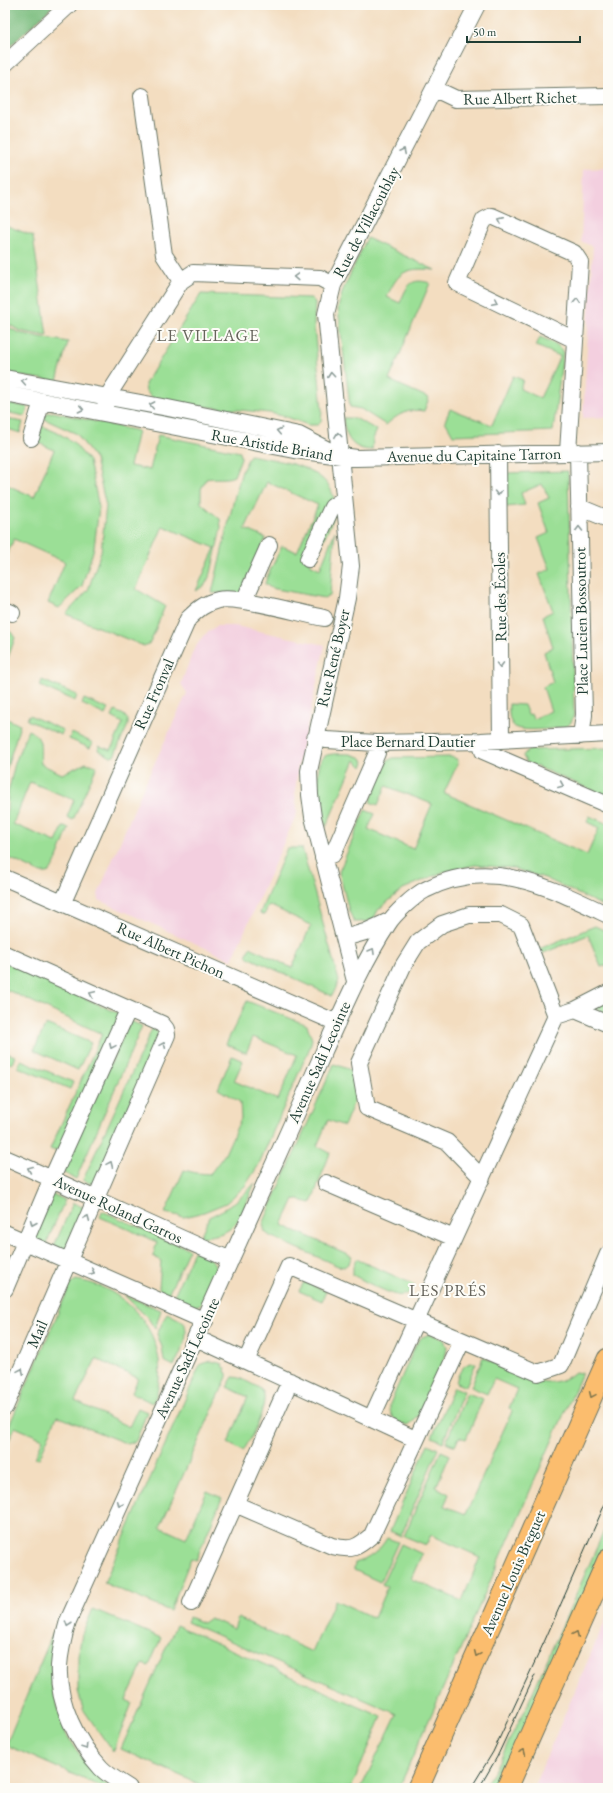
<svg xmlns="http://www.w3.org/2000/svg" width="613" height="1793" font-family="'EB Garamond',serif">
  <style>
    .built { fill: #f3cfdf }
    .green { fill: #9bdf96; stroke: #5d8e65 }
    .forest { fill: #7cbe7f; stroke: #4e7e5a }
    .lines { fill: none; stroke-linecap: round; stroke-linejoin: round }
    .minor-casing { stroke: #697565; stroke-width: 18 }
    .major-casing { stroke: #697565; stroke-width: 23 }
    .minor { stroke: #fff; stroke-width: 16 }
    .major { stroke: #fbbd6e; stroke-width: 21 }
    .tram { stroke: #1f3d34; stroke-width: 1 }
    .oneway { stroke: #8f9e9a }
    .oneway2 { stroke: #82774e }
    .labels { text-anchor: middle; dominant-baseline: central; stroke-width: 4; stroke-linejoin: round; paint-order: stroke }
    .street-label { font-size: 16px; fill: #1f3d34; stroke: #fdfcf7 }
    .neighbourhood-label { font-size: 17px; letter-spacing: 1px; fill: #67655d; stroke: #fdfcf7 }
  </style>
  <rect width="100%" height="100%" fill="#fdfcf7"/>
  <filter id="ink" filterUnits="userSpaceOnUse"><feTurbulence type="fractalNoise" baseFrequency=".025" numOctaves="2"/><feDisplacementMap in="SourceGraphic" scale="8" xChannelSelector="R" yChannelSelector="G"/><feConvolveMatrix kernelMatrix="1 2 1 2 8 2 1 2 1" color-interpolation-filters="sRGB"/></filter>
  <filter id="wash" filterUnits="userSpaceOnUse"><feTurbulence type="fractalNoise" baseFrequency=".012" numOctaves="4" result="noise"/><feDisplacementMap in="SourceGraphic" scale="16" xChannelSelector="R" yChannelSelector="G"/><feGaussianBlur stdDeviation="0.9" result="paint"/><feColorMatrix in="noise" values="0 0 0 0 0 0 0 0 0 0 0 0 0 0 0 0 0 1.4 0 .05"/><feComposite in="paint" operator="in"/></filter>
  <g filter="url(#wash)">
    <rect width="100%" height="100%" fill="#f3ddc0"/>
    <path class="built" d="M608,168V417L583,418L593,247L581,241L584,169Z
      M216,626H235L325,645L298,767L295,792L297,813L232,960L99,900L98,894L144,786L187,693L181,684L193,651L203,636Z
      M608,1614V1788H533Z"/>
    <path class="green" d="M5,225L33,236L47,336L20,331L5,322Z
      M367,238L435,270C406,267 398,271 387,297L400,303C407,286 410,277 430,283L389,380L429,398L424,411C408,408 397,415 386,425L361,409L350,407L338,308L343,290Z
      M201,294L311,298L315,302L314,325L322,410L321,422L318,425H308L287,417L270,413L199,406L152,398L146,391L145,384Z
      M5,325L19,333L68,342L57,381L5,374Z
      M540,337C549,341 559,343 563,353L553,431L453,435L445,421L450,409L492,425L513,376L523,380L520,389L540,398L560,356L536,346Z
      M5,403L28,407L25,416L5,412Z
      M53,412L138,431L130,466L150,470L158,435L240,452L241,458L234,476C226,480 215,477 206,479L201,489V503L220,519L221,528L211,573L205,585L196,591L215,548L163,526L136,589L165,606L150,643L144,646L66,614L88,590L101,552L106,506L95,459L77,434L44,419L47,413Z
      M343,418H355L377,430L373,439L372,450C351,450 345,436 343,418Z
      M5,419L23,422L20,433L5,428Z
      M42,426L58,433L73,442L89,461L99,507L94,548L82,586L59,608L48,603L65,562L14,539L5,559V484L34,497L54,450L37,442Z
      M250,455C284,462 341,467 334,514C333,524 315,554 310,564L320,569L335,531L330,596L324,598L271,588L265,584L267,577L282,546L297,552L318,505L267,482L245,529L266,538L240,593H212L235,495L242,471Z
      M568,471L574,713C573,718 572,723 567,726C560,729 520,732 515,727C508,721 509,712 509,704L524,705L528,715L531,714L533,719L551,711L543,687L553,682L544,652L553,647L543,616L553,611L539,574L550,569L538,538L549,533L538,503L549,498L542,484L521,493L525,505L506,507V473Z
      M5,630L11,632L15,638L5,666Z
      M42,680L77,695L75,701L40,686Z
      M84,699L108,709L105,715L82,704Z
      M115,711L124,715L128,720V725L114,756L111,757L98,750L99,746L111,750L123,723L112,717Z
      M29,715L63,730L61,735L27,720Z
      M5,718L20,725L5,774Z
      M28,730C45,738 39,748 41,764L62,774L86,763L97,766L73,820L67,817L74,800L30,782L13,824L56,842L63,827L69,828L54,866L48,873H41L7,857L5,851L8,793L15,763Z
      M72,733L93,743L90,748L69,739Z
      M608,748V797L526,762L523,756L525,753L529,750Z
      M350,754L360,757L364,762L362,767L355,760L326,827C321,813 311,766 325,756C330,753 343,754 350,754Z
      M451,757L457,759L458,763L444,793L587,855L599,828L587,822L589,816L608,824V894L603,906L545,878L512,868L475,865L443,872L403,889L378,910L373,920L364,922H354L349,911L339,872L365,810L375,814L368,829L413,849L432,804L386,786L378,805L370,802L387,761L393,758Z
      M287,848H302L339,981L332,996L246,956L250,947L292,968L311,925L269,905L264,915L260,913Z
      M595,926L608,932V965L601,967L588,935L536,956L534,951Z
      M5,962L120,1014L58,1152L50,1149L102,1034L5,989Z
      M247,1001L307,1025L312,1039L310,1047L258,1166L245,1186L226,1203L204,1212L184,1217L165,1213L184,1170L196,1173L210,1174L225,1154L241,1118L240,1102L218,1089L232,1056L243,1061L234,1081L278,1100L297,1055L253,1037L246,1053L226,1044Z
      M608,1001V1014L596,1009V1007Z
      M130,1021L142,1026L76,1179L62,1172Z
      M46,1024L91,1043L78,1070L34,1050Z
      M152,1029L162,1033L94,1185L83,1180Z
      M5,1052L15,1056L12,1064L5,1061Z
      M21,1060L73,1082L70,1089L18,1067Z
      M334,1064L351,1070L358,1092L344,1126L328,1120L317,1146L330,1153L311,1203L294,1199L282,1225L352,1256L349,1263L344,1267L338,1266L270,1236L265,1232L263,1224Z
      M255,1183C240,1216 241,1235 200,1237L209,1217C229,1208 240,1199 255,1183Z
      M52,1194L65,1200L46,1244L33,1239Z
      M73,1203L85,1208L66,1252L54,1246Z
      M102,1211L189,1249L167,1297L163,1295L159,1288L161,1261L153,1256L157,1242L100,1217Z
      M194,1251C204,1255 213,1257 216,1268L204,1300L201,1304L193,1307L172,1300Z
      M356,1259L415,1285C411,1292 405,1297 397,1295C387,1293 362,1280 353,1275V1266Z
      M76,1280C124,1286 165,1331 159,1380C158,1387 157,1398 152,1403L132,1393L138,1378L96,1359L75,1401L129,1427L138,1408L147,1412L136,1441L128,1444L57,1416L39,1459L35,1458L43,1439L15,1427L7,1445H5V1435L71,1283Z
      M304,1282L326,1291L322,1301L299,1291Z
      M124,1295L161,1310L155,1329L148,1318Z
      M167,1313L184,1322C190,1338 181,1351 174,1366L164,1361L162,1347L157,1334Z
      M430,1334L444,1339L447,1348L445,1358L419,1414L414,1421L408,1425C395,1422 389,1417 390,1404L416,1344L422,1337Z
      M483,1357C509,1369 549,1397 575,1372L582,1373L399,1788H361L397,1714L187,1622L189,1617L203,1623L210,1618L234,1629L238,1618L312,1652L335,1600L374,1618L387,1587L382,1584L401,1544L422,1554L411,1579L462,1601L480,1557L431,1535L426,1545L404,1536L441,1451L450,1455L436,1487L449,1494L444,1506L466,1514L512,1411L509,1408L517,1389L494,1379L487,1394L471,1387Z
      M211,1361L223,1364L222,1366L226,1369L225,1372L227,1373V1377L160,1527L186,1539L207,1491L222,1498L196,1560L191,1558L170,1611L104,1583L198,1370L201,1364Z
      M471,1363H476L466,1387L456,1383C458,1374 462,1365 471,1363Z
      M233,1377C239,1377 243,1380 248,1382C253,1385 260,1387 263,1392C269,1404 250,1441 243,1451L228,1443L248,1397L227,1387Z
      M454,1387L464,1391L443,1442L432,1437Z
      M467,1393L483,1399L466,1439L459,1437L455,1446L446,1442Z
      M428,1444L438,1449L401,1536L390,1531Z
      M608,1522V1542L500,1788H483L495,1769L528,1703Z
      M387,1538L398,1542L380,1582L354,1570L355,1563C370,1559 379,1551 387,1538Z
      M93,1609L161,1638L149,1666L143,1664L126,1700L132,1703L113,1752L83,1709L78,1691V1656L82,1634Z
      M176,1625L382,1717L351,1788H208L121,1749Z
      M53,1633L51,1684L66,1734L87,1765L110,1788H104L6,1745Z"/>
    <path class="forest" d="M5,5H54L5,51Z"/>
  </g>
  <g filter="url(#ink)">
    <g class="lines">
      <g class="minor-casing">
        <path id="minor" d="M5,64L69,5
          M435,89L456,99L608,96
          M142,96L164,255L181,281
          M5,378L168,408L299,435L330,451
          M5,394L295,450L357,458L608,452
          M105,406L109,394L181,281L193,273L320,278L333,285
          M31,438L42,401
          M568,452L580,262L574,253L492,216L484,220L457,283L575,340
          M578,452L584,715L581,736
          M498,454L501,740
          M579,507L608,519
          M308,559L332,507L344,499
          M244,601L269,545
          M5,610L12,613
          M315,738L327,740L376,743L481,741L608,734
          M481,741L483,751L608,805
          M323,858L333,854L377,753L376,743
          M5,878L337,1023
          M63,902L188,619C197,610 205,603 218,600C237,595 302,614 324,618
          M344,938L365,932L389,921
          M5,954L162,1024L166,1029L167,1035L5,1407
          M355,981L313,817L310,795L309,771L347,598L351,566L326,314L333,285L477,5
          M575,1010L608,993
          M556,1016L575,1010L608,1024
          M5,1158C81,1191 155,1228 231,1260
          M326,1183L454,1238
          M5,1233L205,1321
          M5,1289L52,1178L128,1010
          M196,1338L415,1439
          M246,1361L289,1266L538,1373L561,1365L608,1254
          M371,1419C433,1284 494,1150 556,1016L521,925L501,915H469L442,924L418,942L403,966L359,1063L367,1108L447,1142L482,1178
          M235,1504L332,1546C352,1551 357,1548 372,1535L462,1341
          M191,1603L290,1381
          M129,1788C120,1782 109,1776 101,1768C77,1742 57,1703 59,1666C60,1650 64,1635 68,1621C132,1477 198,1334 262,1190C283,1144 304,1097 324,1051C344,1007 362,964 388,924C394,914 415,895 425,890C489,856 549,887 608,915"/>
      </g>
      <g class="major-casing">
        <path id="major" d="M418,1788L608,1359
          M507,1788L608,1560"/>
      </g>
      <use href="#minor" class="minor"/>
      <use href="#major" class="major"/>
      <path class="tram" d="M471,1788L493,1752L545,1640L608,1497
        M479,1788L497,1757L535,1675"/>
    </g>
    <defs><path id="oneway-chevron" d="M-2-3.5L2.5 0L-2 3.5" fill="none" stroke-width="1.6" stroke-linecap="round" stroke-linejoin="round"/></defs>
    <g class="oneway">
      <use href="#oneway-chevron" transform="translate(403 151) rotate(-63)"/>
      <use href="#oneway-chevron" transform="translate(501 220) rotate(-156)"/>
      <use href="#oneway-chevron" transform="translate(296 277) rotate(-178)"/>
      <use href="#oneway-chevron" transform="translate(577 301) rotate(-86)"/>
      <use href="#oneway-chevron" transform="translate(495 302) rotate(26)"/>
      <use href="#oneway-chevron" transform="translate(331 375) rotate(-95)"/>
      <use href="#oneway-chevron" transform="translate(24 381) rotate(-170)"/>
      <use href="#oneway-chevron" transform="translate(152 405) rotate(-169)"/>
      <use href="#oneway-chevron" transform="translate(81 409) rotate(12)"/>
      <use href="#oneway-chevron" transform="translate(279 431) rotate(-168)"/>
      <use href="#oneway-chevron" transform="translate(338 435) rotate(-97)"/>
      <use href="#oneway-chevron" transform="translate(498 493) rotate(89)"/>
      <use href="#oneway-chevron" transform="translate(579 529) rotate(-91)"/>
      <use href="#oneway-chevron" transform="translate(500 665) rotate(89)"/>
      <use href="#oneway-chevron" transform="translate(561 785) rotate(23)"/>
      <use href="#oneway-chevron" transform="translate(372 951) rotate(-60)"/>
      <use href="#oneway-chevron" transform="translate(92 994) rotate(-155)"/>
      <use href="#oneway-chevron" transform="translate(163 1045) rotate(-66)"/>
      <use href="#oneway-chevron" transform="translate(112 1046) rotate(114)"/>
      <use href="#oneway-chevron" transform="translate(110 1164) rotate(-66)"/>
      <use href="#oneway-chevron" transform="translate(30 1169) rotate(-157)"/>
      <use href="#oneway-chevron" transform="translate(87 1218) rotate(-67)"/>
      <use href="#oneway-chevron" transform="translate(33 1223) rotate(113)"/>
      <use href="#oneway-chevron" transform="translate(92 1272) rotate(24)"/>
      <use href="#oneway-chevron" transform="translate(21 1371) rotate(-66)"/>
      <use href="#oneway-chevron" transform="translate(120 1504) rotate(114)"/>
      <use href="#oneway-chevron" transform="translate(68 1624) rotate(109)"/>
      <use href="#oneway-chevron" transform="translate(85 1747) rotate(57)"/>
    </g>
    <g class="oneway2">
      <use href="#oneway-chevron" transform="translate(592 1395) rotate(114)"/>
      <use href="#oneway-chevron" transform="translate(576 1634) rotate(-66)"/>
      <use href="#oneway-chevron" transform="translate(477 1654) rotate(114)"/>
      <use href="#oneway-chevron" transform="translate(523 1752) rotate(-66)"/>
    </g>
  </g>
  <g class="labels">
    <g class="street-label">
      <text transform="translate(520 98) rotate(-1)">Rue Albert Richet</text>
      <text transform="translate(366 222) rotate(-62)">Rue de Villacoublay</text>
      <text transform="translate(272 445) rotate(10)">Rue Aristide Briand</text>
      <text transform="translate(474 455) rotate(-1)">Avenue du Capitaine Tarron</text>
      <text transform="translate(500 597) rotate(-91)">Rue des Écoles</text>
      <text transform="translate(581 621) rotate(-91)">Place Lucien Bossoutrot</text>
      <text transform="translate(333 658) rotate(-77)">Rue René Boyer</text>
      <text transform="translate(154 694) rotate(-66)">Rue Fronval</text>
      <text x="408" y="741">Place Bernard Dautier</text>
      <text transform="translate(171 950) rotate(24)">Rue Albert Pichon</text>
      <text transform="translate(319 1062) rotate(-66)">Avenue Sadi Lecointe</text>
      <text transform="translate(118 1209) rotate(25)">Avenue Roland Garros</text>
      <text transform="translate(37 1334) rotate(-66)">Mail</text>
      <text transform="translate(187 1358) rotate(-65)">Avenue Sadi Lecointe</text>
      <text transform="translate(513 1573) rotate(-66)">Avenue Louis Breguet</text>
    </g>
    <g class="neighbourhood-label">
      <text x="208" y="335">LE VILLAGE</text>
      <text x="448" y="1290">LES PRÉS</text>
    </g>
  </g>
  <rect width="613" height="1793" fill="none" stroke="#fdfcf7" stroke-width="20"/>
  <path d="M467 36v6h113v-6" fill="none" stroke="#1f3d34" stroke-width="2"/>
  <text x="473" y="36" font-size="12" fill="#1f3d34" stroke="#fdfcf7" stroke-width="3" paint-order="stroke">50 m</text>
</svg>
